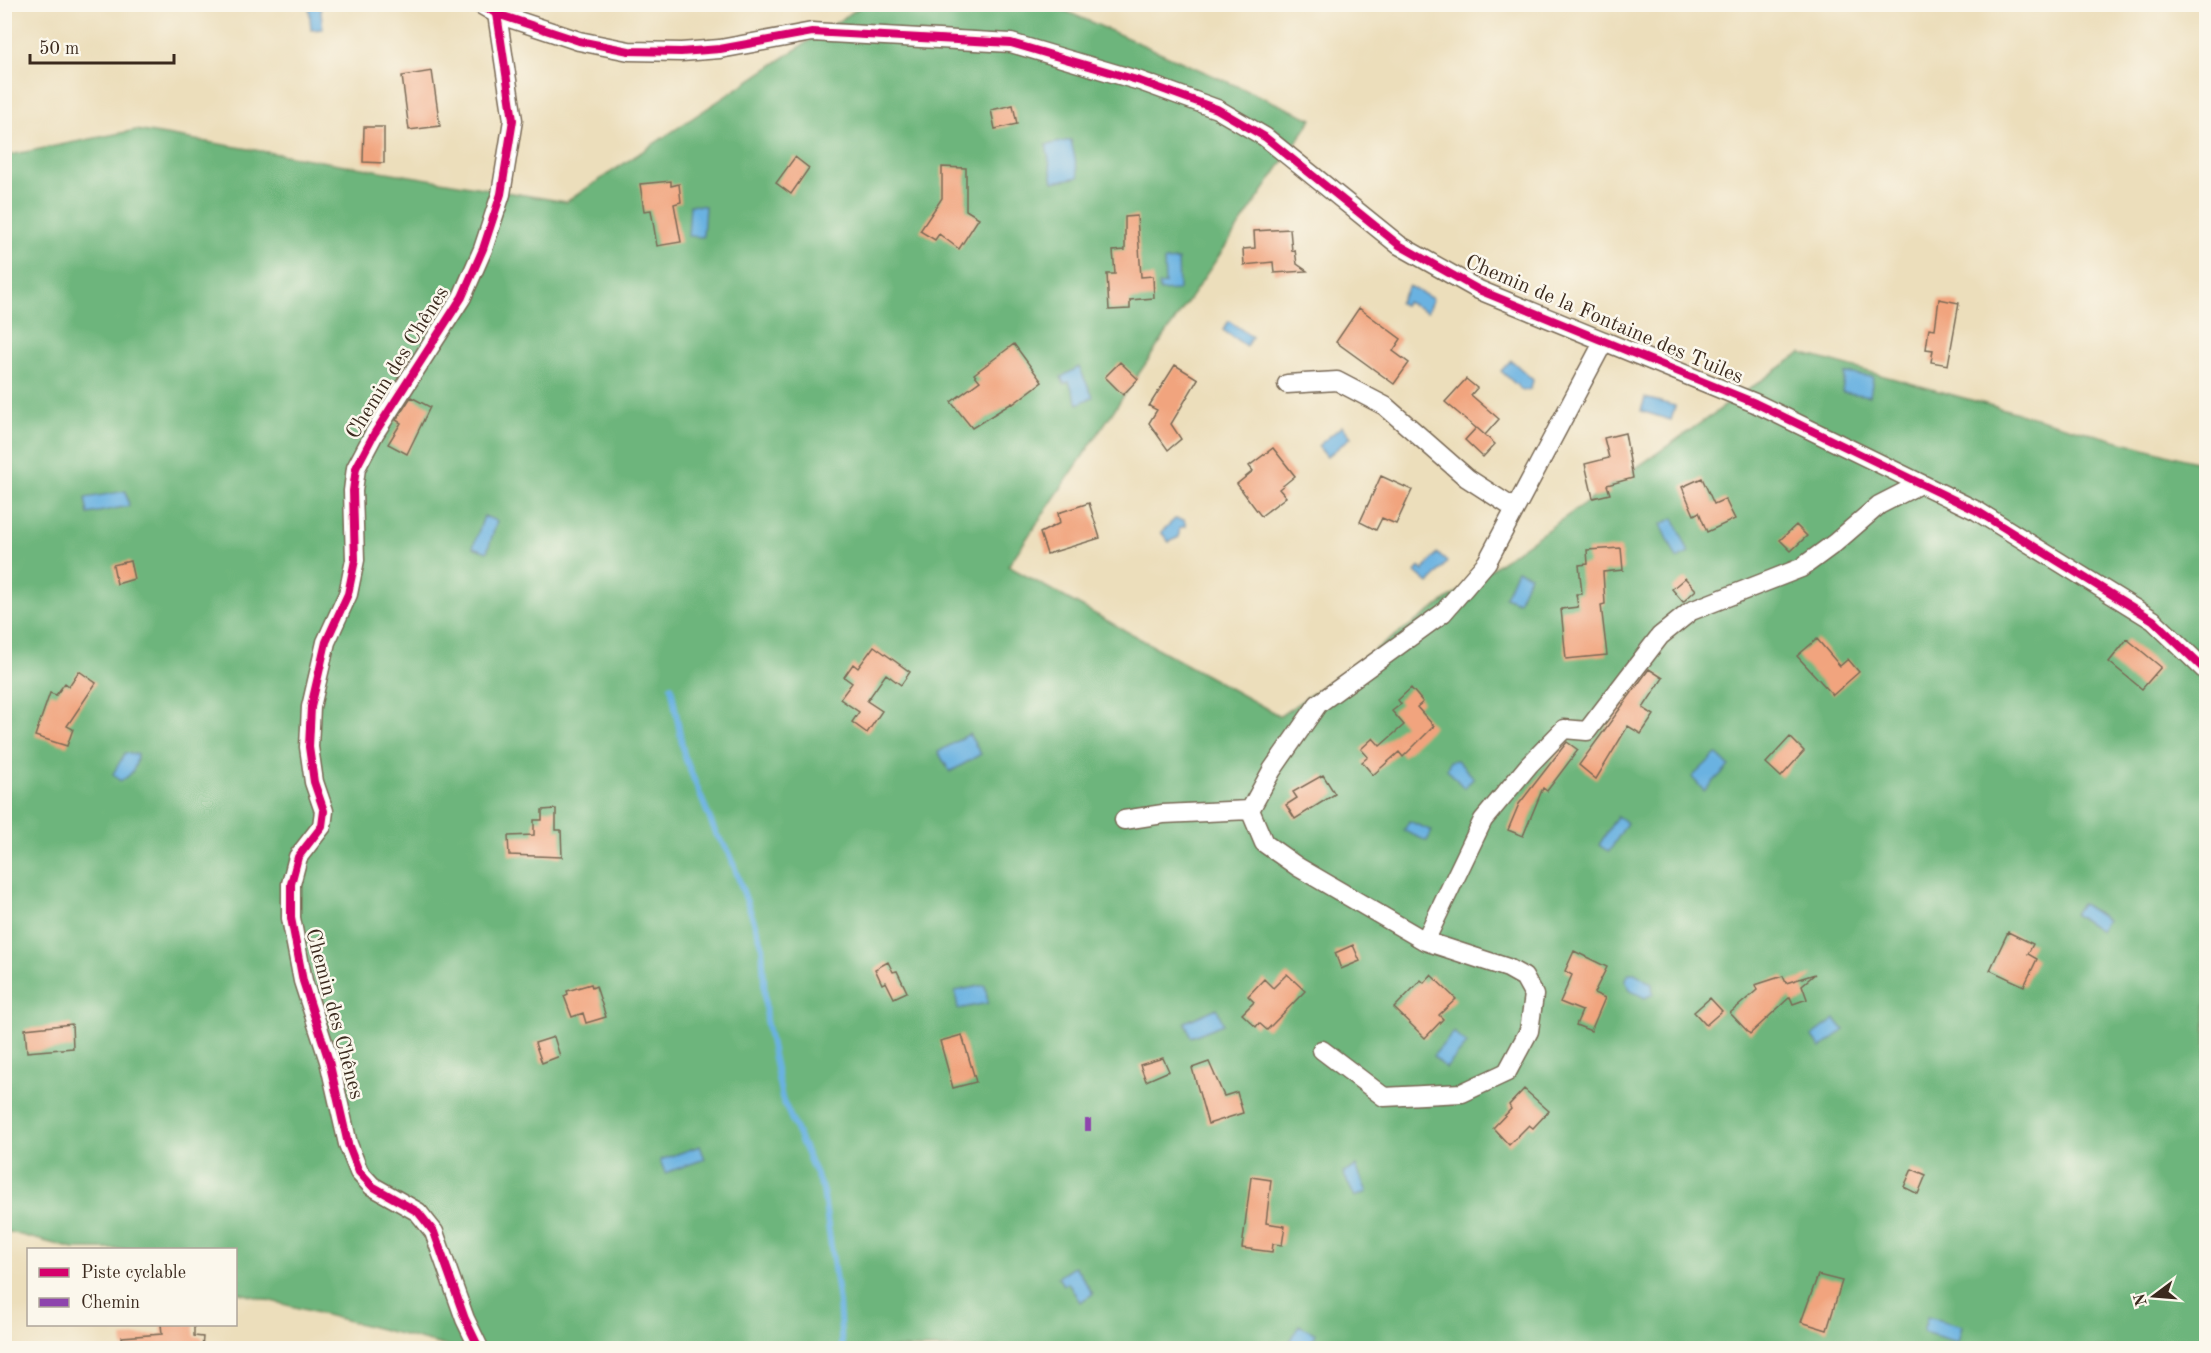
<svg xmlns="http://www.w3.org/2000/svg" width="2211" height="1353" font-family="'Old Standard TT',serif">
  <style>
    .forest { fill: #6db57b; stroke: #54704c; stroke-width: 1.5 }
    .water { fill: #6ab2e1; stroke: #526e80; stroke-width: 1.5 }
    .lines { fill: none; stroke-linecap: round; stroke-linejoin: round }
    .stream { stroke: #6ab2e1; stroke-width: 6 }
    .building { fill: #f1a47e }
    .minor-casing { stroke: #796955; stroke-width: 21 }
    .minor { stroke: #fff; stroke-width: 18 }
    .quiet { stroke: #8e44ad; stroke-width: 6; stroke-dasharray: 12 6; stroke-linecap: butt }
    .cycleway-casing { stroke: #fbf7ec; stroke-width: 11 }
    .cycleway { stroke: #d6006c; stroke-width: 8 }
    .labels { text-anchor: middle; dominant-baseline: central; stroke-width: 5; stroke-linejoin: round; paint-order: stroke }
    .street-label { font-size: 21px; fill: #3b2a1e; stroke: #fbf7ec }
  </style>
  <rect width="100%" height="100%" fill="#fbf7ec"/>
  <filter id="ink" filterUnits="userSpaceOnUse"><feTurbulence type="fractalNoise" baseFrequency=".0167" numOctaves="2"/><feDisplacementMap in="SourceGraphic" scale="12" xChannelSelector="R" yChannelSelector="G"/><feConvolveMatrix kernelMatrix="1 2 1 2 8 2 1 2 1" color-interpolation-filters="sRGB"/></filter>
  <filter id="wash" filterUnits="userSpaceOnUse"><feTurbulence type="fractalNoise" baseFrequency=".008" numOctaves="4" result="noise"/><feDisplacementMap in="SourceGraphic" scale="24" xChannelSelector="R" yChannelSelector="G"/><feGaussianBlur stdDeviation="1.35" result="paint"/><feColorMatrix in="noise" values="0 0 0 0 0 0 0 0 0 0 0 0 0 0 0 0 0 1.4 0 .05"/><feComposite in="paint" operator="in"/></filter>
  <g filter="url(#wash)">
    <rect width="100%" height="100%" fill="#ecdebb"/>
    <path class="forest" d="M863,5H1052L1312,119L1008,566L1280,716L1801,353L2206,465V1348H454L236,1292V1250L74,1249L5,1231L4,156L136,130L566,202Z"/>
    <path class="water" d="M304,5H320L323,29L311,30L309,5Z
      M1071,140L1079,177L1053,182L1046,145Z
      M690,205L705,206L703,237L688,236Z
      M1178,260L1179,290L1160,291L1159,285L1165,284L1164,261Z
      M1409,286L1433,299L1427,312L1407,302L1404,305L1399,303Z
      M1229,321L1252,337L1246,346L1223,330Z
      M1511,360L1533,380L1531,389L1523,391L1501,371Z
      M1079,367L1093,397L1078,404L1069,382L1064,384L1061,377Z
      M1845,373L1873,377L1870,396L1842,392Z
      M1645,398L1675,406L1671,420L1641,411Z
      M1342,426L1351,437L1327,457L1318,446Z
      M126,491L129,506L88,514L85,498Z
      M484,516L497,521L487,552L473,547Z
      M1674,518L1689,553L1677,559L1661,524Z
      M1175,519L1184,520L1186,526L1179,528V537L1169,542L1161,532Z
      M1437,553L1447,562L1429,584L1415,572L1419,567L1423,571Z
      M1517,570L1530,575L1518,602L1505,597Z
      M969,734L981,754L950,772L938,752Z
      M125,753L137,754C137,767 132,776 120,781L113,774Z
      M1716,754L1729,766L1704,791L1692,777Z
      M1457,760L1474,778L1464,788L1447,769L1450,761Z
      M1617,816L1627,823L1609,852L1599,845Z
      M1409,821L1432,831L1427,841L1404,831Z
      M2081,903L2107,920L2100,931L2074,914Z
      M1629,973H1635L1652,984L1653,994L1645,998L1631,991L1625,981Z
      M985,985L988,1003L958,1009L955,991Z
      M1217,1008L1223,1024L1191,1037L1185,1022Z
      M1835,1019L1844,1030L1821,1048L1812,1036Z
      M1454,1032L1467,1044L1446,1068L1433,1056Z
      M700,1146L705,1159L665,1173L660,1160Z
      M1356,1166L1367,1192L1355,1197L1343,1173Z
      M1075,1266L1093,1294L1080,1302L1068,1283L1063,1285L1058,1277Z
      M1927,1317L1962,1326L1958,1342L1923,1332Z
      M1299,1325L1316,1334L1308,1348H1287Z"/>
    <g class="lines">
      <path class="stream" d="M671,686L684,755L716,834L729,852L762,944L766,1020L782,1098L823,1190L839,1303L842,1348"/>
    </g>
    <g id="blocks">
      <path class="building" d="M432,71L440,126L409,130L402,76Z
        M1013,105L1017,124L995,129L991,110Z
        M364,127H384V163L363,162Z
        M795,157L809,168L791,194L776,183Z
        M942,167L966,168V210L979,218L959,249L939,234L935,240L920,231L942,198Z
        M671,181V186L679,184L681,202L674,204L681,242L657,246L651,210L644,211L640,184Z
        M1137,216L1141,277L1153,276L1154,298L1130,300V309L1109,310L1107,274H1115L1113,251L1125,250V217Z
        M1290,229L1292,251L1295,250L1297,264L1307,271L1274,273L1273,262L1244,265L1243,249L1255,248L1254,231Z
        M1939,299L1959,303L1948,365L1931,362L1933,350L1926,349L1929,328L1935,329Z
        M1359,308L1401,339L1393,351L1409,363L1394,384L1336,342Z
        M1014,344L1042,382L1013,404L1012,403L972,428L951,402L980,381L974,374Z
        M1120,362L1138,379L1123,395L1105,377Z
        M1175,365L1198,379L1171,424L1181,439L1168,450L1149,423L1157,410L1149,406Z
        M1466,379L1477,388L1471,395L1499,419L1485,435L1477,428L1495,444L1483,457L1465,440L1476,428L1445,402Z
        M411,397L430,407L407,454L388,444L401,423L396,420Z
        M1625,433L1633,478L1607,485L1610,494L1593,498L1585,464L1609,458L1604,438Z
        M1273,448L1295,476L1279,489L1286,497L1261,516L1237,484L1253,471L1249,466Z
        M1381,476L1412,490L1396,524L1382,518L1376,530L1360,522Z
        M1702,478L1714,504L1725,499L1735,519L1707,532L1699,512L1694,515L1682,487Z
        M1089,503L1100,538L1047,554L1040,533L1060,523L1058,513Z
        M1796,525L1807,536L1791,551L1780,540Z
        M1621,548L1623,570L1603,572L1605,604L1601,605L1607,655L1566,659L1561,609L1578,607L1576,594H1582L1579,565L1588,564L1587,550Z
        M130,561L134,579L117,584L113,565Z
        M1685,578L1696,590L1683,602L1672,589Z
        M1817,639L1840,666L1848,659L1859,672L1833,695L1797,656Z
        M2127,639L2161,667L2142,689L2109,662Z
        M874,646L910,672L901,685L886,674L867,701L882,711L867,733L852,722L859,712L840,699L852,683L844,677L853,664L858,668Z
        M1649,669L1663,678L1643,708L1654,715L1641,734L1628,726L1596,779L1579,765Z
        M79,671L96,683L67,726L73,729L67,746L35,736L50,693L56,695L65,683L69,686Z
        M1411,688L1423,702L1417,707L1434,726L1403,757L1399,752L1373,775L1362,762L1368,757L1361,749L1373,738L1380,746L1404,725L1392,711L1401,704L1398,700Z
        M1790,737L1804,751L1781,777L1766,763Z
        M1567,742L1578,750L1547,791L1543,788L1523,836L1508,830L1519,804Z
        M1323,775L1335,794L1295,819L1286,805L1297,798L1293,792Z
        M556,809V830H561L562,857L509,855L508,836L534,835V820H542V810Z
        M2008,932L2033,944L2028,954L2037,959L2024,986L1990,970Z
        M1353,945L1360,961L1341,969L1335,953Z
        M1574,951L1607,967L1594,993L1605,998L1591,1031L1576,1025L1582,1011L1560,1002L1572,975L1565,971Z
        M888,962L893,972L897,971L907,992L894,998L886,982L882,984L875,969Z
        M1287,974L1305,991L1267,1030L1259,1023L1256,1027L1242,1014L1254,1002L1248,996L1264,979L1273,988Z
        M1815,974L1802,985L1807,999L1793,1004L1790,997L1750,1034L1730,1013L1757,990L1755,985L1783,976L1786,983Z
        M1431,975L1456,999L1439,1015L1443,1019L1425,1038L1394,1008L1421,980L1424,983Z
        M591,984L592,988L596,986L606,1017L586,1023L583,1013L572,1017L564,996L568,994L567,991Z
        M1710,998L1722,1011L1706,1025L1694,1012Z
        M72,1024L73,1048L27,1052L25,1029Z
        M962,1035L976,1082L953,1088L940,1041Z
        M554,1037L560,1056L542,1063L535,1043Z
        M1163,1058L1169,1071L1146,1081L1140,1065Z
        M1209,1062L1224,1096L1237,1092L1243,1113L1208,1124L1192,1068Z
        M1524,1089L1549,1111L1533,1128L1529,1125L1509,1145L1493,1128L1511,1109L1509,1105Z
        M1912,1169L1926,1175L1918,1194L1904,1187Z
        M1251,1177L1271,1180L1266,1223L1285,1226L1282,1245L1273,1244L1272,1252L1242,1248Z
        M1818,1275L1842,1281L1827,1330L1801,1322Z
        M161,1324H194V1336L203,1337L202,1348H123L122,1337L162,1334Z"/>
    </g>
  </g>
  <g filter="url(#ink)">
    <use href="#blocks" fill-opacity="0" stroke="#796955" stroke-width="1.5"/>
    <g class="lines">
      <g class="minor-casing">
        <path id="minor" d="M480,4L497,14L579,41L629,51L681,52L720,49L812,32L1011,43L1140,81L1217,109L1265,137L1399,245L1479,290L1755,403L1977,511L2153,620L2206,671
          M1287,384L1337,381L1385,406L1467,478L1515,509
          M1124,820L1163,814L1250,810
          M1425,941L1483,820L1529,765L1564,729L1587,731L1660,636L1691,611L1801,568L1835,543L1879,505L1920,484
          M1322,1050L1384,1097L1462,1093L1507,1072L1529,1031L1534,995L1524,977L1508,968L1425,941L1298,867L1264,843L1250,810L1272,770L1318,704L1443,613L1487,562L1604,341
          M479,1348L465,1319L434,1232L418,1212L372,1186L359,1172L348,1144L329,1061L303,981L291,918V884L298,857L322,826L324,811L314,782L309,747L311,707L326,642L348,594L355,560L353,491L356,468L374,434L462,297L483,249L501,194L513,120L497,14"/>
      </g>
      <use href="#minor" class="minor"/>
      <path class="quiet" d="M1088,1119V1132"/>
      <g class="cycleway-casing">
        <path id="cycleway" d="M480,4L497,14L579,41L629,51L681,52L720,49L812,32L1011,43L1140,81L1217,109L1265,137L1399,245L1479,290L1755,403L1977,511L2153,620L2206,671
          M479,1348L465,1319L434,1232L418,1212L372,1186L359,1172L348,1144L329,1061L303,981L291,918V884L298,857L322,826L324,811L314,782L309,747L311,707L326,642L348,594L355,560L353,491L356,468L374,434L462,297L483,249L501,194L513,120L497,14"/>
      </g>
      <use href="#cycleway" class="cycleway"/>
    </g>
  </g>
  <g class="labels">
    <g class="street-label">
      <text transform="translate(1604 320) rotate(23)">Chemin de la Fontaine des Tuiles</text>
      <text transform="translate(398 363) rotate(-58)">Chemin des Chênes</text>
      <text transform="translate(334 1014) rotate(75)">Chemin des Chênes</text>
    </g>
  </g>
  <rect width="2211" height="1353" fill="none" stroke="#fbf7ec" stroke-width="24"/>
  <rect x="27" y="1248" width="210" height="78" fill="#fbf7ec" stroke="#aea59a" stroke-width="1.5"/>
  <rect x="39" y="1268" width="30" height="9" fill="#d6006c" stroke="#aea59a" stroke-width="1.5"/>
  <text x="81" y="1278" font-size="18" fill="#3b2a1e">Piste cyclable</text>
  <rect x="39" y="1298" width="30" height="9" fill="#8e44ad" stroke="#aea59a" stroke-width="1.5"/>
  <text x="81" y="1308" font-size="18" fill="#3b2a1e">Chemin</text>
  <g transform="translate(2154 1296) rotate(254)" stroke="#fbf7ec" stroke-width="4.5" paint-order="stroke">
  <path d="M0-4.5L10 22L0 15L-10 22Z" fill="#3b2a1e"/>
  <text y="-9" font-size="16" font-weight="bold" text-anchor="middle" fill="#3b2a1e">N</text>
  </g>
  <path d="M30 54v9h144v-9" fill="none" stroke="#3b2a1e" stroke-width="3"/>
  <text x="39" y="54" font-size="18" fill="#3b2a1e" stroke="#fbf7ec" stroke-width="4.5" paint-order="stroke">50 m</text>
</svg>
